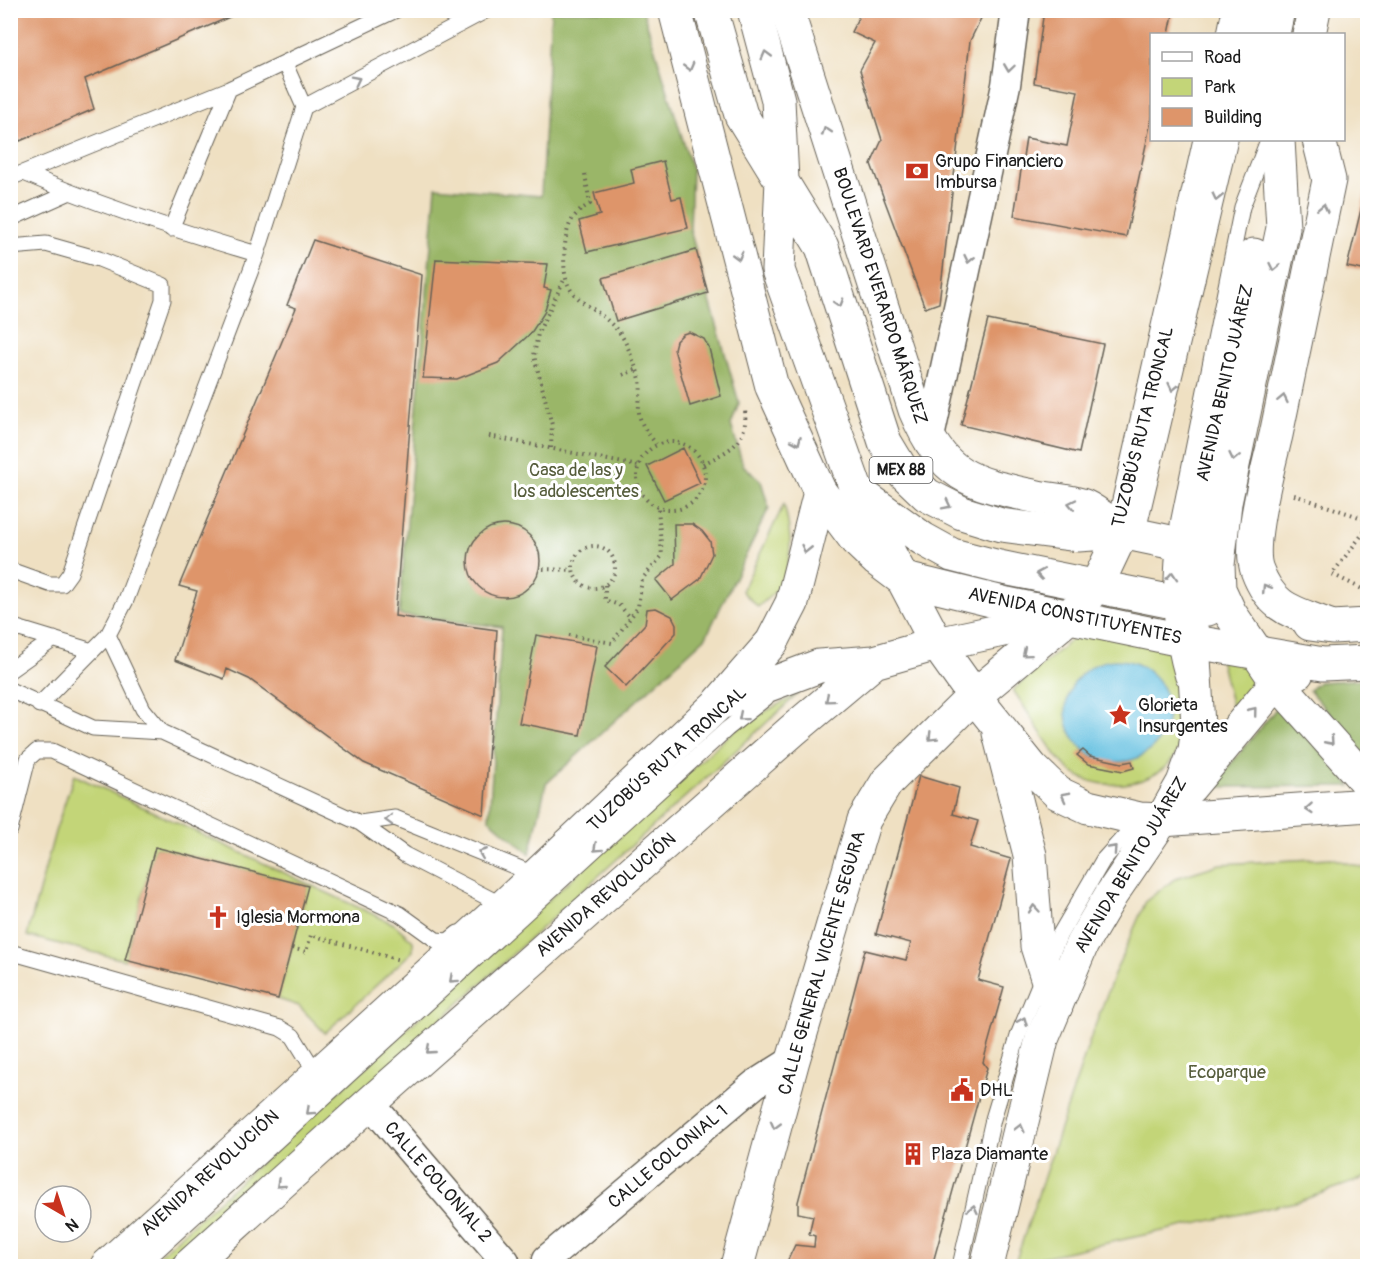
<svg xmlns="http://www.w3.org/2000/svg" width="1378" height="1277" font-family="Pangolin,sans-serif">
  <style>
    .green { fill: #c3d578; stroke: #70784a; stroke-width: 1.5 }
    .forest { fill: #9ab668; stroke: #5b6942; stroke-width: 1.5 }
    .water { fill: #62bfe0; stroke: #3f6e7e; stroke-width: 1.5 }
    .building { fill: #de956a }
    .lines { fill: none; stroke-linecap: round; stroke-linejoin: round }
    .service-casing { stroke: #666156; stroke-width: 17 }
    .minor-casing { stroke: #666156; stroke-width: 31 }
    .tertiary-casing { stroke: #666156; stroke-width: 35 }
    .secondary-casing { stroke: #666156; stroke-width: 35 }
    .primary-casing { stroke: #666156; stroke-width: 35 }
    .path { stroke: #666156; stroke-width: 4; stroke-dasharray: 1.5 4.5; stroke-linecap: butt }
    .service { stroke: #fff; stroke-width: 15 }
    .minor { stroke: #fff; stroke-width: 28 }
    .tertiary { stroke: #fff; stroke-width: 33 }
    .secondary { stroke: #fff; stroke-width: 33 }
    .primary { stroke: #fff; stroke-width: 33 }
    .oneway { stroke: #999 }
    .labels { text-anchor: middle; dominant-baseline: central; stroke-width: 6; stroke-linejoin: round; paint-order: stroke }
    .shield { fill: #fff; stroke: #606060; stroke-width: 1.5 }
    .shield-label { font-size: 16px; font-weight: bold; fill: #1c1c1c }
    .poi-label { font-size: 18px; fill: #1c1c1c; stroke: #fff; text-anchor: start }
    .street-label { font-size: 18px; fill: #1c1c1c; stroke: #fff }
    .park-label { font-size: 18px; fill: #565d3c; stroke: #fff }
  </style>
  <rect width="100%" height="100%" fill="#fff"/>
  <filter id="ink" filterUnits="userSpaceOnUse"><feTurbulence type="fractalNoise" baseFrequency=".0167" numOctaves="2"/><feDisplacementMap in="SourceGraphic" scale="12" xChannelSelector="R" yChannelSelector="G"/><feConvolveMatrix kernelMatrix="1 2 1 2 8 2 1 2 1" color-interpolation-filters="sRGB"/></filter>
  <filter id="wash" filterUnits="userSpaceOnUse"><feTurbulence type="fractalNoise" baseFrequency=".008" numOctaves="4" result="noise"/><feDisplacementMap in="SourceGraphic" scale="24" xChannelSelector="R" yChannelSelector="G"/><feGaussianBlur stdDeviation="1.35" result="paint"/><feColorMatrix in="noise" values="0 0 0 0 0 0 0 0 0 0 0 0 0 0 0 0 0 1.4 0 .05"/><feComposite in="paint" operator="in"/></filter>
  <g filter="url(#wash)">
    <rect width="100%" height="100%" fill="#efe0c2"/>
    <path class="green" d="M784,504C791,532 794,557 781,583C777,592 765,600 758,607L742,591Z
      M1085,628L1170,648C1179,679 1191,710 1181,743C1169,785 1104,796 1072,772C1053,757 1028,711 1013,690Z
      M1220,659L1252,666L1260,678L1233,711Z
      M798,694L171,1266H147L740,725Z
      M74,775L394,924L413,941V951L325,1033L299,1006L278,999L308,886L155,847L125,960L27,936L55,832Z
      M1331,858L1367,869V1177L1300,1201L1015,1263L1091,1037L1115,972L1146,901L1176,878L1220,864Z"/>
    <path class="forest" d="M551,11H643L692,169L690,230L739,403L731,425L743,465L761,481L769,508L706,637L546,784L530,854L489,819L502,627L399,615L436,187L541,196Z
      M1367,679H1368L1367,757L1309,690L1319,682Z
      M1280,704L1351,786L1212,787Z"/>
    <path class="water" d="M1066 711a51 51 0 1 1 102 0a51 51 0 1 1-102 0Z"/>
    <g id="blocks">
      <path class="building" d="M10,10H246L85,79L94,109L20,141L10,126Z
        M862,10H985L970,41L939,303L925,308L871,164L882,140L860,70L875,43L851,32Z
        M1044,10H1174L1169,34H1152V117L1126,237L1014,216L1026,138L1067,146L1078,91L1034,83Z
        M663,161L672,199L681,197L688,228L587,252L579,221L600,215L594,193L634,183L631,169Z
        M1367,185H1368V271L1347,267Z
        M313,240L422,275L395,616L497,630L484,815L364,763L249,679L227,669L224,679L175,660L197,591L179,586L296,308L287,305Z
        M696,250L708,293L616,321L603,278Z
        M436,259L548,264L544,288L551,290L544,313L531,333L498,363L457,379L423,378Z
        M988,320L1103,344L1079,453L961,425Z
        M689,332L704,339L709,348L721,396L690,406L674,349L676,341L683,334Z
        M683,448L700,483L664,500L647,466Z
        M674,524H692L702,531L710,541L712,554L700,579L672,600L656,580L675,564Z
        M468 561a36 36 0 1 1 72 0a36 36 0 1 1-72 0Z
        M656,608L672,616L676,624V633L626,687L605,667L645,624L647,609Z
        M536,635L597,646L580,735L519,723Z
        M1083,750L1090,756L1122,763L1132,761L1134,768L1123,771L1088,764L1077,755Z
        M919,776L959,788L953,814L978,821L970,847L1011,859L978,980L1004,987L983,1062L987,1068L932,1266H785L795,1245L814,1247L815,1236L809,1234L813,1216L798,1213V1202L865,950L906,960L911,943L876,934Z
        M155,847L308,886L278,999L125,960Z"/>
    </g>
  </g>
  <g filter="url(#ink)">
    <use href="#blocks" fill-opacity="0" stroke="#666156" stroke-width="1.5"/>
    <g class="lines">
      <g class="service-casing">
        <path id="service" d="M1254,34L1259,10
          M304,107L487,10
          M24,173C100,206 178,231 257,254
          M10,178L229,89L396,10
          M10,219L68,193
          M171,229L229,89
          M10,247L46,244L99,259L163,285V300L70,573L62,584H49L10,570
          M1178,524L1242,207L1268,140
          M1136,539L1230,140
          M1173,560C1170,607 1170,632 1183,678
          M10,626L92,651
          M108,635L143,709L162,732
          M10,670L54,639
          M10,690L93,728L162,732L360,823L405,855L504,906
          M39,705L108,635L126,600L257,254L304,107L285,64
          M360,823L395,818L536,875
          M10,830L28,759L37,751H52L400,914L436,940L448,941L458,933
          M10,952L280,1028L293,1036L311,1065L308,1080
          M140,1266L727,729L766,698
          M960,1266L993,1119L1019,1033L1060,934L1103,860L1140,819"/>
      </g>
      <g class="minor-casing">
        <path id="minor" d="M929,442L1006,85L1016,10
          M370,1103L505,1261
          M547,1259L755,1084L793,1060"/>
      </g>
      <g class="tertiary-casing">
        <path id="tertiary" d="M737,1266L793,1060L864,820L887,782L974,696"/>
      </g>
      <g class="secondary-casing">
        <path id="secondary" d="M787,10L915,410C945,481 973,483 1043,498C1056,500 1072,501 1084,506C1097,512 1110,524 1122,532
          M723,702L819,666L874,662
          M107,1266L504,906L718,704L772,642L792,603L820,492
          M189,1266L370,1103L793,730L874,662L937,644L1069,616
          M987,1266L1042,1039L1082,944L1111,895L1162,820"/>
      </g>
      <g class="primary-casing">
        <path id="primary" d="M675,10L772,387L820,492L856,540L877,560L901,578L1007,604L1172,638L1323,664L1368,662
          M711,10L741,115L822,247L885,442L903,472L927,495L962,513L1001,525L1078,535L1122,532L1189,546
          M754,10L778,100L782,180L778,270L857,492L937,644L974,696L1032,768L1058,793L1088,807L1140,819L1162,820L1368,805
          M1234,34L1239,10
          M1273,34L1278,10
          M1309,34L1314,10
          M1278,140L1283,228L1225,503L1218,565L1219,589L1230,613L1277,682L1368,784
          M1319,140L1329,180C1311,265 1293,350 1276,435C1269,464 1247,544 1257,570C1272,611 1295,612 1332,627
          M861,494L923,539L952,555L999,567L1208,609
          M1310,624L1332,627L1368,625
          M974,696L1071,615L1097,585L1122,532L1210,140
          M999,733L1030,855L1037,946L1056,1006
          M1190,787L1277,682L1297,673
          M1162,820L1183,783L1195,750L1198,726L1193,641L1188,605L1189,546L1254,255"/>
      </g>
      <path class="path" d="M585,174L590,204C572,214 567,225 565,245C559,306 585,294 618,331C626,340 631,356 636,368C647,390 634,403 641,421C644,429 651,437 656,444
        M623,375L637,369
        M489,436L638,466
        M637 476a34 34 0 1 1 68 0a34 34 0 1 1-68 0Z
        M551,448L552,425L534,356L538,333L564,280
        M703,464C731,449 748,444 745,409
        M1294,495L1368,520
        M1368,527L1332,574L1368,592
        M573 567a21 21 0 1 1 42 0a21 21 0 1 1-42 0Z
        M543,569L573,570
        M605,585V600L619,605L631,618
        M569,635L612,643L638,607L642,579L662,556L658,508
        M292,948L306,952L311,935L400,960"/>
      <use href="#service" class="service"/>
      <use href="#minor" class="minor"/>
      <use href="#tertiary" class="tertiary"/>
      <use href="#secondary" class="secondary"/>
      <use href="#primary" class="primary"/>
    </g>
    <defs><path id="oneway-chevron" d="M-2-3.5L2.5 0L-2 3.5" fill="none" stroke-width="1.6" stroke-linecap="round" stroke-linejoin="round" transform="scale(1.5)"/></defs>
    <g class="oneway">
      <use href="#oneway-chevron" transform="translate(766 55) rotate(-105)"/>
      <use href="#oneway-chevron" transform="translate(689 67) rotate(75)"/>
      <use href="#oneway-chevron" transform="translate(1009 68) rotate(98)"/>
      <use href="#oneway-chevron" transform="translate(356 80) rotate(-27)"/>
      <use href="#oneway-chevron" transform="translate(826 131) rotate(-108)"/>
      <use href="#oneway-chevron" transform="translate(1217 197) rotate(103)"/>
      <use href="#oneway-chevron" transform="translate(1323 208) rotate(-78)"/>
      <use href="#oneway-chevron" transform="translate(738 256) rotate(75)"/>
      <use href="#oneway-chevron" transform="translate(969 259) rotate(102)"/>
      <use href="#oneway-chevron" transform="translate(1274 267) rotate(102)"/>
      <use href="#oneway-chevron" transform="translate(839 303) rotate(73)"/>
      <use href="#oneway-chevron" transform="translate(1173 387) rotate(103)"/>
      <use href="#oneway-chevron" transform="translate(1283 399) rotate(-78)"/>
      <use href="#oneway-chevron" transform="translate(797 441) rotate(66)"/>
      <use href="#oneway-chevron" transform="translate(1234 457) rotate(102)"/>
      <use href="#oneway-chevron" transform="translate(1072 504) rotate(-168)"/>
      <use href="#oneway-chevron" transform="translate(947 505) rotate(27)"/>
      <use href="#oneway-chevron" transform="translate(806 549) rotate(103)"/>
      <use href="#oneway-chevron" transform="translate(1040 574) rotate(-170)"/>
      <use href="#oneway-chevron" transform="translate(1172 576) rotate(-86)"/>
      <use href="#oneway-chevron" transform="translate(1266 588) rotate(-122)"/>
      <use href="#oneway-chevron" transform="translate(1026 653) rotate(140)"/>
      <use href="#oneway-chevron" transform="translate(829 699) rotate(140)"/>
      <use href="#oneway-chevron" transform="translate(1253 711) rotate(-51)"/>
      <use href="#oneway-chevron" transform="translate(742 717) rotate(140)"/>
      <use href="#oneway-chevron" transform="translate(932 737) rotate(135)"/>
      <use href="#oneway-chevron" transform="translate(1330 741) rotate(48)"/>
      <use href="#oneway-chevron" transform="translate(1065 796) rotate(-152)"/>
      <use href="#oneway-chevron" transform="translate(1309 809) rotate(176)"/>
      <use href="#oneway-chevron" transform="translate(389 820) rotate(178)"/>
      <use href="#oneway-chevron" transform="translate(597 848) rotate(138)"/>
      <use href="#oneway-chevron" transform="translate(1113 849) rotate(-48)"/>
      <use href="#oneway-chevron" transform="translate(482 853) rotate(-158)"/>
      <use href="#oneway-chevron" transform="translate(1034 909) rotate(-95)"/>
      <use href="#oneway-chevron" transform="translate(453 979) rotate(138)"/>
      <use href="#oneway-chevron" transform="translate(1023 1021) rotate(-68)"/>
      <use href="#oneway-chevron" transform="translate(430 1050) rotate(139)"/>
      <use href="#oneway-chevron" transform="translate(310 1111) rotate(138)"/>
      <use href="#oneway-chevron" transform="translate(775 1125) rotate(105)"/>
      <use href="#oneway-chevron" transform="translate(1020 1128) rotate(-76)"/>
      <use href="#oneway-chevron" transform="translate(280 1184) rotate(138)"/>
      <use href="#oneway-chevron" transform="translate(973 1209) rotate(-77)"/>
    </g>
  </g>
  <defs>
    <g id="bank-bare" transform="scale(1.8)"><path d="M-6-4H6V4H-6ZM0-2.3a2.3 2.3 0 1 0 0 4.6a2.3 2.3 0 1 0 0-4.6Z" fill="#c8321e" stroke="#fff" stroke-width="2.5" paint-order="stroke"/></g>
    <g id="sight-bare" transform="scale(1.8)"><path d="M0-6L1.8-2.2L6-1.7L2.9 1.2L3.7 5.4L0 3.3L-3.7 5.4L-2.9 1.2L-6-1.7L-1.8-2.2Z" fill="#c8321e" stroke="#fff" stroke-width="2.5" paint-order="stroke"/></g>
    <g id="church-bare" transform="scale(1.8)"><path d="M-1.2-6h2.4v3.5h3.3v2.4h-3.3V6h-2.4V-.1h-3.3v-2.4h3.3Z" fill="#c8321e" stroke="#fff" stroke-width="2.5" paint-order="stroke"/></g>
    <g id="civic-bare" transform="scale(1.8)"><path d="M-.6-6.5H3V-4.5H.6V-3L4-1V1h2V6H-6V1h2V-1L-.6-3ZM-1.2 2.5V6h2.4V2.5Z" fill="#c8321e" stroke="#fff" stroke-width="2.5" paint-order="stroke"/></g>
    <g id="building-bare" transform="scale(1.8)"><path d="M-4-6H4V6H1V3H-1V6H-4ZM-2.5-4.3h1.7v1.8h-1.7ZM.8-4.3h1.7v1.8H.8ZM-2.5-1h1.7V.8h-1.7ZM.8-1h1.7V.8H.8Z" fill="#c8321e" stroke="#fff" stroke-width="2.5" paint-order="stroke"/></g>
  </defs>
  <g fill-rule="evenodd">
    <use href="#bank-bare" x="917" y="171"/>
    <use href="#sight-bare" x="1120" y="715"/>
    <use href="#church-bare" x="218" y="917"/>
    <use href="#civic-bare" x="962" y="1090"/>
    <use href="#building-bare" x="913" y="1154"/>
  </g>
  <g class="labels">
    <rect class="shield" x="869.5" y="457" width="63" height="26" rx="4.5"/>
    <g class="shield-label">
      <text x="901" y="470">MEX 88</text>
    </g>
    <g class="poi-label">
      <text x="935" y="161">Grupo Financiero<tspan x="935" dy="21">Imbursa</tspan></text>
      <text x="1138" y="705">Glorieta<tspan x="1138" dy="21">Insurgentes</tspan></text>
      <text x="236" y="917">Iglesia Mormona</text>
      <text x="980" y="1090">DHL</text>
      <text x="931" y="1154">Plaza Diamante</text>
    </g>
    <g class="street-label">
      <text transform="translate(880 296) rotate(72)">BOULEVARD EVERARDO MÁRQUEZ</text>
      <text transform="translate(1225 383) rotate(-77)">AVENIDA BENITO JUÁREZ</text>
      <text transform="translate(1143 427) rotate(-76)">TUZOBÚS RUTA TRONCAL</text>
      <text transform="translate(1075 616) rotate(12)">AVENIDA CONSTITUYENTES</text>
      <text transform="translate(667 759) rotate(-42)">TUZOBÚS RUTA TRONCAL</text>
      <text transform="translate(1131 865) rotate(-59)">AVENIDA BENITO JUÁREZ</text>
      <text transform="translate(606 895) rotate(-41)">AVENIDA REVOLUCIÓN</text>
      <text transform="translate(822 963) rotate(-74)">CALLE GENERAL VICENTE SEGURA</text>
      <text transform="translate(668 1157) rotate(-40)">CALLE COLONIAL 1</text>
      <text transform="translate(210 1173) rotate(-42)">AVENIDA REVOLUCIÓN</text>
      <text transform="translate(438 1182) rotate(49)">CALLE COLONIAL 2</text>
    </g>
    <g class="park-label">
      <text x="576" y="470">Casa de las y<tspan x="576" dy="21">los adolescentes</tspan></text>
      <text x="1227" y="1072">Ecoparque</text>
    </g>
  </g>
  <rect width="1378" height="1277" fill="none" stroke="#fff" stroke-width="36"/>
  <rect x="1150" y="33" width="195" height="108" fill="#ffffff" stroke="#a4a4a4" stroke-width="1.5"/>
  <rect x="1162" y="52" width="30" height="9" fill="#ffffff" stroke="#a4a4a4" stroke-width="1.5"/>
  <text x="1204" y="63" font-size="18" fill="#1c1c1c">Road</text>
  <rect x="1162" y="78" width="30" height="18" fill="#c3d578" stroke="#a4a4a4" stroke-width="1.5"/>
  <text x="1204" y="93" font-size="18" fill="#1c1c1c">Park</text>
  <rect x="1162" y="108" width="30" height="18" fill="#de956a" stroke="#a4a4a4" stroke-width="1.5"/>
  <text x="1204" y="123" font-size="18" fill="#1c1c1c">Building</text>
  <g transform="translate(63 1214) rotate(141)"><circle r="28" fill="#ffffff" stroke="#a4a4a4" stroke-width="1.5"/>
  <path d="M0-4.5L10 22L0 15L-10 22Z" fill="#c8321e"/>
  <text y="-9" font-size="16" font-weight="bold" text-anchor="middle" fill="#1c1c1c">N</text>
  </g>
</svg>
